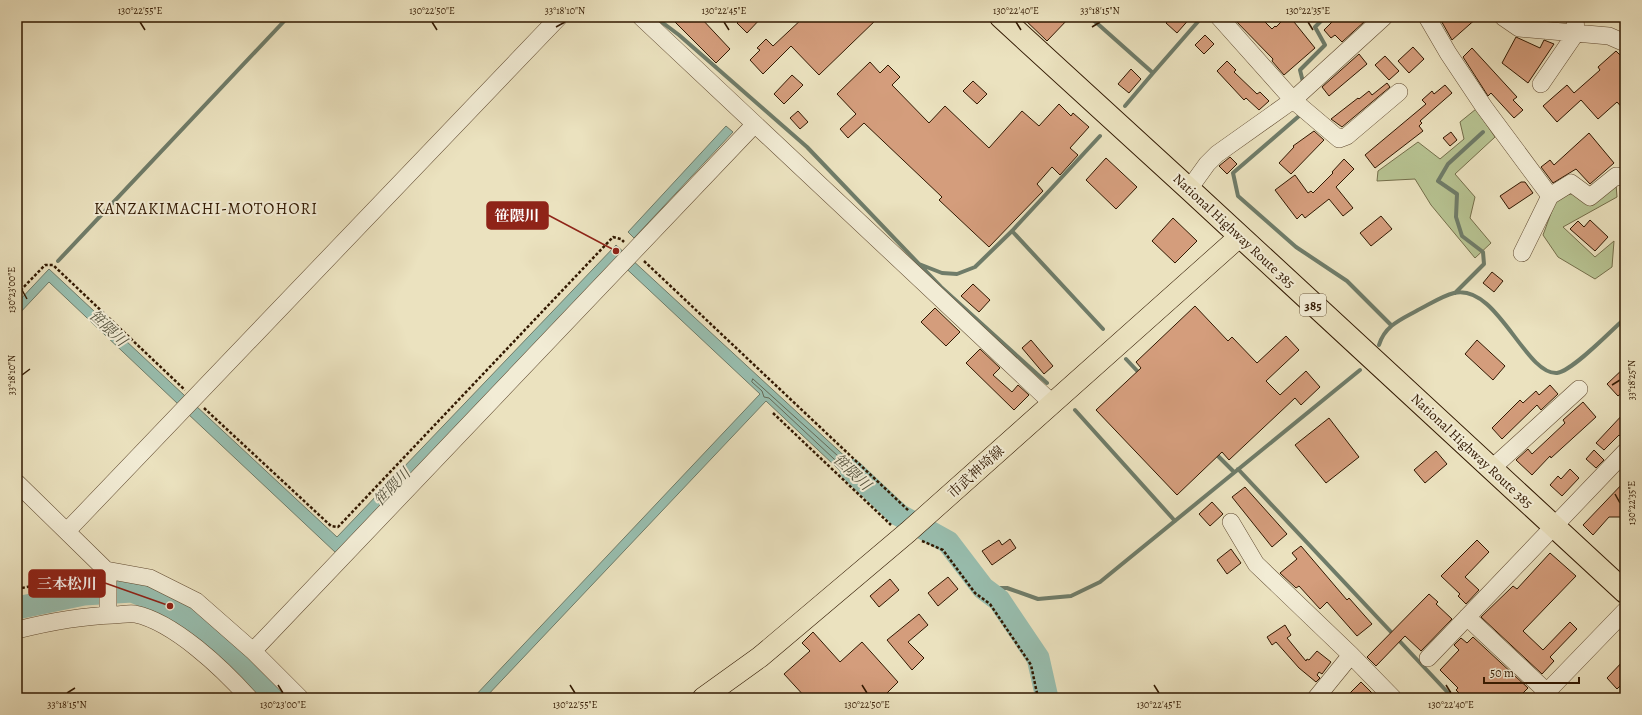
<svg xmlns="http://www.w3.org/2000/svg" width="1642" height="715" font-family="Alegreya,'Noto Serif JP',serif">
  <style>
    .green { fill: #b7c392; stroke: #746e4a }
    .water { fill: #98beaf; stroke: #6f7c69 }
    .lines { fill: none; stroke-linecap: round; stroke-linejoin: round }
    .shore { stroke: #646b58; stroke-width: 1 }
    .stream { stroke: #6f7c69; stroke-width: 4 }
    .river { stroke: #98beaf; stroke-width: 23 }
    .building { fill: #d49d7c; stroke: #311801 }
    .minor-casing { stroke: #604a30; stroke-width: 18 }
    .major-casing { stroke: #311801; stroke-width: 22 }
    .highway-casing { stroke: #311801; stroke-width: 24 }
    .path { stroke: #311801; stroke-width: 2.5; stroke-dasharray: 3 2; stroke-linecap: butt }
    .minor { stroke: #f2ecd5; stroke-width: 17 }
    .major { stroke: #ebe2bf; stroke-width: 21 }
    .highway { stroke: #ebe2bf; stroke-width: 22 }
    .ticks { fill: none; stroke: #311801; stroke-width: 1.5 }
    .labels { text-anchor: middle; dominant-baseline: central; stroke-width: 4; stroke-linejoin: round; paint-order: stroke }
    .shield { fill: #f2ecd5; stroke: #6b5841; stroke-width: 1 }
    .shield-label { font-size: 13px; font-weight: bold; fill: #311801 }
    .street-label { font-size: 14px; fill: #311801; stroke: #f2ecd5 }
    .water-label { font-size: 15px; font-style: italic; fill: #55523e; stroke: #f2ecd5 }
    .quarter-label { font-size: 16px; letter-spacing: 1px; fill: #311801; stroke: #f2ecd5 }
    .leader { fill: none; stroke: #8f2418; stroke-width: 1.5 }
    .callout-dot { fill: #8f2418; stroke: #f2ecd5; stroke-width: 1.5 }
    .callout { fill: #8f2418; stroke: #8f2418; stroke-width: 1.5 }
    .callout-label { font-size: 15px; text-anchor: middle; font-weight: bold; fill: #fff }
    .neatline { fill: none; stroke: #311801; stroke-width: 1.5 }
    .ticks-label { font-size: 10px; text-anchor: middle; fill: #311801 }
  </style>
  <rect width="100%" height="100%" fill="#ebe2bf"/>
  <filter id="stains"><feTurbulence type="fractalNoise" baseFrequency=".005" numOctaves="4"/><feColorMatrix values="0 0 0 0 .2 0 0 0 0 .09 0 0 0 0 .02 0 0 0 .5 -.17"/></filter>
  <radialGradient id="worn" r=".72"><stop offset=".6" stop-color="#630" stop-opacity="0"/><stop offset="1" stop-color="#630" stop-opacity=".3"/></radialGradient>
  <path class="green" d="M1476,109L1495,137L1455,174L1475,197L1470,218L1491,243L1475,258L1431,205L1415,179L1377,181L1378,171L1418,142L1440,159L1464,139L1460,122Z
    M1616,184L1617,197L1563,227L1595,257L1614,241L1612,267L1595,279L1558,257L1543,235L1557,197Z"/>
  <path class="water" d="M726,126L733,132L634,238L628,232Z
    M616,245L877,486L868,497L766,401L485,698H473L760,394L616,259L336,553L187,413L195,405L337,537Z
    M49,269L185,396L178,404L49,282L17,316V303Z"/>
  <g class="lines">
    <path class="shore" d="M753,379L870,485L869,489H866L769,398L764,397L762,391L752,382Z"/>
    <path class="stream" d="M655,17L679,35L807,147L941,287L1047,383
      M1090,17L1153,73L1202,17
      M1303,82L1300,70L1325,45L1315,27L1325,17
      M1125,106L1153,73
      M1299,116L1233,173L1238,196L1296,247L1347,281L1391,325
      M1012,231L1103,329
      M58,261L288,17
      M919,264L942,273L957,274L975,267L1012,231L1100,136
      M1455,293L1484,264L1483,252L1462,236L1456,217L1457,194L1438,181L1448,164L1483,132
      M1379,345C1385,325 1402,319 1418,310C1430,304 1442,296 1454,293C1497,283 1525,375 1557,373C1572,371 1609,333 1621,322L1625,321
      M1126,359L1141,375
      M1075,410L1175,521
      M1215,453L1234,472
      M1238,469L1453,698
      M983,588H1007L1038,599L1071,596L1100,582L1360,370"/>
    <path class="river" d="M851,470L899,515L948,542L983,588L999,600L1038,658L1047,698
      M17,608L84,594L132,591L170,606L202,627L274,698"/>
  </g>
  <path class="building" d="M670,17H700L730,49L716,63Z
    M743,17H762L747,33L737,23Z
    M804,17H879L819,75L791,46L763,74L750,60L760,50L757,48L766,39L773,46Z
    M1022,17H1070L1047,41Z
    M1171,17H1191L1177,33L1166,23Z
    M1232,17H1260L1272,29L1275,26L1276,27L1286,17H1290L1315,48L1284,75L1272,61L1273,59Z
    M1337,17H1360L1365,21L1342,42L1335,35L1331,38L1324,30Z
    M1439,17H1478L1452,40Z
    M1205,35L1214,44L1204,54L1195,45Z
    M1516,37L1540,48L1544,40L1554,44L1528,83L1502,63Z
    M1413,47L1424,59L1409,73L1398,61Z
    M1472,48L1517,97L1513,100L1523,110L1514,118L1491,93L1488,96L1463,57Z
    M1616,51L1625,60V111L1617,102L1598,119L1581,100L1557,122L1543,106L1567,85L1574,93L1600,70L1598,67Z
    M1359,54L1367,64L1329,96L1322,87Z
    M1385,56L1399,71L1389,80L1375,65Z
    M1227,61L1236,70L1234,72L1257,94L1260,92L1269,101L1259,110L1246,98L1244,100L1217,71Z
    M870,62L880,73L888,65L900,77L892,85L929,123L945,106L989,148L1022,111L1039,126L1059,104L1071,116L1073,113L1089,127L1070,148L1078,155L1060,175L1052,167L1037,184L1043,191L989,247L939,200L942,197L864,123L848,138L840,129L856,114L837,94Z
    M1131,69L1141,79L1129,93L1118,84Z
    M792,75L803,85L784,104L774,94Z
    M973,81L987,94L977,104L963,91Z
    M1387,83L1390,87L1342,127L1331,119L1358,98L1359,99L1369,91L1372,95Z
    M1445,85L1452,93L1420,121L1422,123L1419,126L1423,131L1375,168L1365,155L1426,104L1422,100L1432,91L1434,94Z
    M798,111L808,122L800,129L790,118Z
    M1314,131L1324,140L1291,174L1279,163L1294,147L1293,146Z
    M1451,132L1457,140L1450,146L1443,138Z
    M1589,133L1614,163L1590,184L1576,169L1553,183L1541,167L1550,160L1554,165Z
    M1230,157L1237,164L1227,174L1219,166Z
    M1106,158L1137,187L1116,209L1086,180Z
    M1344,159L1354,169L1336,187L1353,208L1343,216L1329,199L1305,218L1302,214L1297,219L1275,190L1295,175L1308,193L1311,191L1313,193L1333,173L1332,172Z
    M1521,182H1525L1533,193L1509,209L1500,196Z
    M1381,216L1392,229L1371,246L1360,233Z
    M1173,218L1197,241L1175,263L1152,241Z
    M1590,220L1608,237L1595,251L1570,229L1578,221L1584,227Z
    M1492,272L1503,281L1494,292L1483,283Z
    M973,284L990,300L979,312L961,296Z
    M1195,306L1228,341L1232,337L1257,363L1286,336L1299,350L1266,381L1280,395L1306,371L1320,387L1301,405L1295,398L1229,460L1222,452L1177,495L1096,410L1141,368L1136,362Z
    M935,308L960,332L946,346L921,322Z
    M1031,340L1053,366L1044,374L1022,348Z
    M1477,340L1505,366L1493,380L1465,354Z
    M980,349L1000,368L993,375L1012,392L1018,385L1029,395L1014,410L966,363Z
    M1625,367V390L1618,396L1607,384Z
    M1550,385L1558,394L1541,410L1537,405L1502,439L1492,428L1520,400L1523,403L1536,391L1539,395Z
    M1583,402L1596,417L1551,458L1550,456L1532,475L1516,460L1528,449L1532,454L1565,423L1563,420Z
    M1625,412V440L1619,435L1604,450L1596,443Z
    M1329,418L1359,457L1326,483L1295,445Z
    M1594,450L1604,460L1596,468L1586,459Z
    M1436,451L1447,464L1425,483L1414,470Z
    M1570,469L1579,478L1562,496L1550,485L1558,476L1561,479Z
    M1625,481V517H1609L1593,535L1583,525Z
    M1245,487L1287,534L1272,547L1232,497Z
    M1212,502L1223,514L1210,526L1199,514Z
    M1010,539L1016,548L992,565L982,551L999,540L1002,545Z
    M1477,540L1489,552L1465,577L1479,590L1466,604L1458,596L1460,594L1441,576Z
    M1301,546L1347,600L1349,598L1372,624L1357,636L1327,602L1320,609L1299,586L1296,588L1280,573L1297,559L1292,553Z
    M1231,549L1241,563L1227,574L1217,560Z
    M1550,553L1576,576L1523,631L1543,650L1570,622L1577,629L1550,657L1554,661L1542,674L1481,617L1513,586L1517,589Z
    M948,577L958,589L938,606L928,593Z
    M890,579L899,590L879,607L870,596Z
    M1429,594L1438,602L1436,604L1452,619L1421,651L1405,636L1376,666L1367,657Z
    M919,614L928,625L908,642L924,658L912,670L887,640Z
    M1285,625L1291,635L1287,638L1306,661L1307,659L1309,660L1317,651L1331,662L1322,674L1319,672L1317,675L1320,678L1316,682L1299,668L1276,642L1272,645L1267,637Z
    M813,632L840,662L862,642L898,682L882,698H806L784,674L810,651L802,643Z
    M1473,637L1528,688L1518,698H1464L1456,690L1458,688L1440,670L1459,650L1454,645L1461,638L1467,643Z
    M1625,659V681L1617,689L1607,678Z
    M1361,682L1372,693L1367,698H1345Z"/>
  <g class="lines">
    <g class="minor-casing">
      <path id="minor" d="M641,17L1053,404
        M1219,17L1293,100L1339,139L1347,136L1399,92
        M1427,17L1448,53L1484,107L1550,196L1522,253
        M1503,17L1519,28L1609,36L1625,43
        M1541,84L1576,33L1575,17
        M1189,189L1207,164L1217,154L1293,100L1384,17
        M1550,196L1571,183L1590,197L1616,176L1625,177
        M1491,469L1579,389
        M17,483L106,570L108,581V615
        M1231,522L1256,564L1351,655
        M67,531L559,17
        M106,570L150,578L196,601L253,651L300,698
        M1467,617L1547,692
        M17,630C49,622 80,616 113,615C120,615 128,613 135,614C174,622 223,669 249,698
        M253,651L755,124
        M1428,658L1625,452
        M1316,698L1351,655L1393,698
        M1541,698L1625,611"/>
    </g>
    <g class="major-casing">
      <path id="major" d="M703,698L760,657L908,532L1239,237"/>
    </g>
    <g class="highway-casing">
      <path id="highway" d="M1001,17L1189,189L1625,592"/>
    </g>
    <path class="path" d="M644,261L909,511
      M17,294L45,265H53L185,390
      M204,408L331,526L338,527L613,237L621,239L624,242
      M773,413L891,525
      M922,541L943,550L975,593L990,604L1031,665L1038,698
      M17,589L90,574"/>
    <use href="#minor" class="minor"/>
    <use href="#major" class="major"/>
    <use href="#highway" class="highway"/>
  </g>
  <path class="ticks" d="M140,22L145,30M432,22L437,30M724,22L729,30M1016,22L1021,30M1308,22L1313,30M556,27L565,22M1092,27L1100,22M22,290L27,299M22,375L30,369M1612,385L1620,380M1615,494L1620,503M278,685L283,693M570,685L575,693M862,685L867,693M1154,685L1159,693M1446,685L1451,693M67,693L75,688"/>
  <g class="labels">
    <rect class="shield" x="1300" y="294" width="26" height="22" rx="3"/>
    <g class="shield-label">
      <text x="1313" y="305">385</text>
    </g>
    <g class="street-label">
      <text transform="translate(1234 231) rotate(43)">National Highway Route 385</text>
      <text transform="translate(1472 451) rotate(43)">National Highway Route 385</text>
      <text transform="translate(976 472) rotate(-42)">市武神埼線</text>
    </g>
    <g class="water-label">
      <text transform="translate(108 328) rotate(43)">笹隈川</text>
      <text transform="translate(852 472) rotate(43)">笹隈川</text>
      <text transform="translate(392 487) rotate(-46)">笹隈川</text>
    </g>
    <g class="quarter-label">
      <text x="206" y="209">KANZAKIMACHI-MOTOHORI</text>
    </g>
  </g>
  <path class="leader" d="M616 251L548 215M170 606L105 583"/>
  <g class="callout-dot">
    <circle cx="616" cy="251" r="4"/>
    <circle cx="170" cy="606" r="4"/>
  </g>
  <g class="callout">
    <rect x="487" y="202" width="61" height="27" rx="4"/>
    <rect x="29" y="570" width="76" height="27" rx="4"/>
  </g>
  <g class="callout-label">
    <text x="517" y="221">笹隈川</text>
    <text x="67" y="589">三本松川</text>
  </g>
  <rect width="1642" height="715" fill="none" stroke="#ebe2bf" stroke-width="44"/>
  <path d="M1484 677v6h95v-6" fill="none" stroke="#311801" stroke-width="2"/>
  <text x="1490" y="677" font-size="12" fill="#311801" stroke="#f2ecd5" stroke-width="3" paint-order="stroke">50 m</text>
  <rect x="22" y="22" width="1598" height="671" class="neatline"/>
  <g class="ticks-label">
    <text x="140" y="14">130°22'55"E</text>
    <text x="432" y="14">130°22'50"E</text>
    <text x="565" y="14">33°18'10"N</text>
    <text x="724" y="14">130°22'45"E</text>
    <text x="1016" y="14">130°22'40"E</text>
    <text x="1100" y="14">33°18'15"N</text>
    <text x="1308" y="14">130°22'35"E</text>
    <text transform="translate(11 290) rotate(-90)" y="4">130°23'00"E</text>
    <text transform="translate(11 375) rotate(-90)" y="4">33°18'10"N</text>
    <text transform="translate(1631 380) rotate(-90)" y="4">33°18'25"N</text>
    <text transform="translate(1631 503) rotate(-90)" y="4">130°22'35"E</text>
    <text x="67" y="708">33°18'15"N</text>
    <text x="283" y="708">130°23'00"E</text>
    <text x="575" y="708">130°22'55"E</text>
    <text x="867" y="708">130°22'50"E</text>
    <text x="1159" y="708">130°22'45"E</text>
    <text x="1451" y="708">130°22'40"E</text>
  </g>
  <rect width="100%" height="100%" filter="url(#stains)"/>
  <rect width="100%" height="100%" fill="url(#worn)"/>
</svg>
